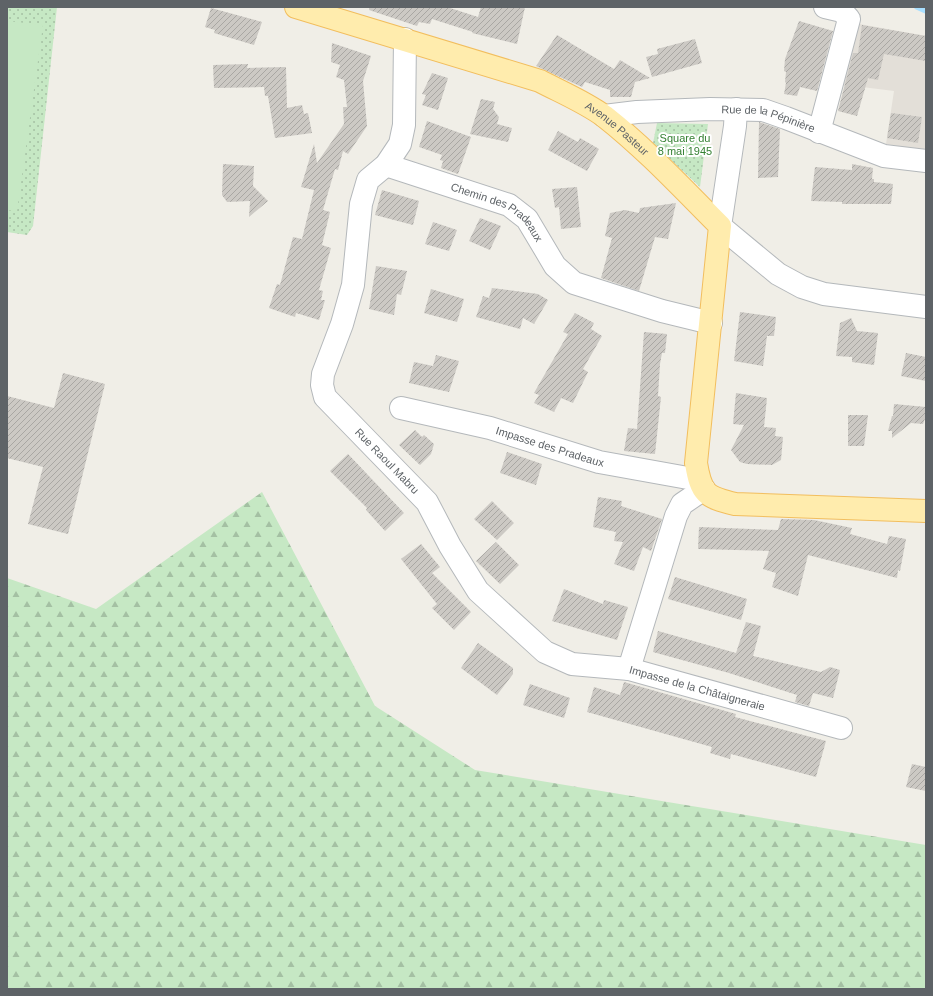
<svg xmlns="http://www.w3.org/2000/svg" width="933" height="996" font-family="Arial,sans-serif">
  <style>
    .education { fill: #e3dfd8 }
    .forest { fill: url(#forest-firs) }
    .park { fill: url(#park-dots) }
    .pitch { fill: #c6e8c4 }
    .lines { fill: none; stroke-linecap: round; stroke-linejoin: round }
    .stream { stroke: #a8dfff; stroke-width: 5.5 }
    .building { fill: url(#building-hatch) }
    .minor-casing { stroke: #b4b8bb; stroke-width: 24 }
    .major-casing { stroke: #f2be5e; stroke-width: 24 }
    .minor { stroke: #fff; stroke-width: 22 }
    .major { stroke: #ffecad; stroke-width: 22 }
    .labels { text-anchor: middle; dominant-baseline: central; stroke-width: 4; stroke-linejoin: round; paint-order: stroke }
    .street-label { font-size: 11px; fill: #5e6367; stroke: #fff }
    .park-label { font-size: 11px; fill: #358133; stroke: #fff }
  </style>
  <defs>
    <pattern id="forest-firs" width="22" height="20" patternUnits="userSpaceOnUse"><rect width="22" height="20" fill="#c6e8c4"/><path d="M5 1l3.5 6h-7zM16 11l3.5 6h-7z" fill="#a4c0a3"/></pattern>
    <pattern id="park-dots" width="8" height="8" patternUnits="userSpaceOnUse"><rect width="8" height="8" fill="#c6e8c4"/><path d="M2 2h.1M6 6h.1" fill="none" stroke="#a4c0a3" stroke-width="1.8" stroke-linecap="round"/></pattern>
    <pattern id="building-hatch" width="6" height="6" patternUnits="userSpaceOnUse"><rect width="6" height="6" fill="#ccc9c4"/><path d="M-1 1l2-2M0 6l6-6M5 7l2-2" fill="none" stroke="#a9a7a3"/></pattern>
  </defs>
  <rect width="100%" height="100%" fill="#f0eee7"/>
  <path class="education" d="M854,23L926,36V151L886,144L894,91L838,84Z"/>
  <path class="forest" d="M262,492L375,706L475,770L926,845V989H7V578L96,609Z"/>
  <path class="park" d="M7,7H57L33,226L27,235L7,232Z
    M657,123L708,124L700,187L653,143Z"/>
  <path class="pitch" d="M7,21L43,25L17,211L7,210Z"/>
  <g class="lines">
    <path class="stream" d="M917,7L926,11"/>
  </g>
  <path class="building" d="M370,7H447L478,17L481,7H525L517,44L472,33L473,32L432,19L430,24L419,22L417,26L369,10Z
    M211,8L262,22L254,45L214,33L215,30L205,27Z
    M799,21L833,31L817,91L800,87L797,96L784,94L786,83L785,82L786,72L784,71L785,59Z
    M862,25L926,36V61L884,54L878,80L868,78L857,116L838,111L853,53H858Z
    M557,35L614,69L620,60L650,78L635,82L631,97H610V90L585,82L582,87L536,66Z
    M695,39L702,63L652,77L646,57L658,54L657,49Z
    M332,43L371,56L363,81L367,126L348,154L343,151L338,170L335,169L323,210L330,212L322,245L331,248L319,290L323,291L321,300H325L319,320L296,313L295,317L269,308L277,284L280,285L293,237L302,239L314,190L301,187L314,144L317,163L344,124L343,107H347L344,80L336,77L340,65L331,62Z
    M248,64L247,68L286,67L287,108L302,105L304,114L308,113L312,133L275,138L268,96H265L264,87L214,88L213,65Z
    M432,73L448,78L438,110L422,105L426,95L422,94Z
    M481,99L495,102L493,109L499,117L497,124L512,128L508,142L470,134Z
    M891,113L922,117L918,143L887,138Z
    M427,121L471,137L458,174L441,168L443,161L440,160L442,155L419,147Z
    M759,122L780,129L778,177L758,178Z
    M558,131L578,142L580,138L599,149L587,171L548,150Z
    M223,164L254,166L253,186L268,201L249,217L250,201L227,202L222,195Z
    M852,164L873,168L872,179H874V182L893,184L891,204H842V202L811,201L815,167L852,170Z
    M577,187L581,227L561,229L559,207L555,208L552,189Z
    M382,190L419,201L413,225L375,215Z
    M676,203L668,239L655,237L639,291L601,278L612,238L605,236L610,213L625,210L639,213L640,208Z
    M480,218L501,226L490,250L469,241Z
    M433,222L457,230L449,251L425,244Z
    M376,266L407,271L401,295L397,294L394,315L369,309Z
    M492,288L538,294L548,300L534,324L523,318L520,329L476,317L483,296L489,298Z
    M431,289L464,299L457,322L424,313Z
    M740,312L776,317L774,336H767L763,366L734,361Z
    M575,313L594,323L591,329L602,336L583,369L588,372L573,403L561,398L554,412L534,403L539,395L534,393L568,334L563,332Z
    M851,318L857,331L878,333L874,365L852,362V357L836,356L840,323Z
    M644,332L667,334L665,353H662L660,364L658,396L661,397L655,454L624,451L628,428L637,429Z
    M906,353L926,357V381L901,376Z
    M436,355L459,361L449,392L409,383L414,362L433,366Z
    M63,373L105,384L68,534L28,524L43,467L7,458V396L54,408Z
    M736,393L767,398L764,427L776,428L775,436L783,437L781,460L772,465L747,464L740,462L731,450L744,425L733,424Z
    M894,404L926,407V416L923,424L911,423L892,438V431H888L892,416H893Z
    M848,415H868L864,446H848Z
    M415,430L422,437L424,435L434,444L431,454L420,465L399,445Z
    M507,452L542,464L536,485L500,473Z
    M348,454L404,513L385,531L366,510L367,508L330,471Z
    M598,497L622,501L621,506L662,519L651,551L643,547L634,571L614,564L623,542L614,541L616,532L593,527Z
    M492,501L514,523L497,540L474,519Z
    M781,519L814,520L852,528L850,534L887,544L889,536L906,539L900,571L898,570L897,578L808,555L798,596L772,587L776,573L763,569L769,551L698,549L699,527L778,530Z
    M496,542L519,565L500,584L476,561Z
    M421,544L440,567L432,573L471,612L454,630L432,608L437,604L401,559Z
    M675,577L747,599L741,620L668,599Z
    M564,589L603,604L604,600L628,607L617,640L552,621Z
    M746,622L761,626L753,656L821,672L830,667L840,670L833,698L813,693L809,706L795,702L797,695L729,673L653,652L658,631L736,653Z
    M478,643L513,668V674L497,695L461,668Z
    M624,682L736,714L735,717L826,741L816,777L731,754L730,759L710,753L712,747L587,712L594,687L620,695Z
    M530,684L570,698L564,718L523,705Z
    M912,764L926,767V791L906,787Z"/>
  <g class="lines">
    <g class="minor-casing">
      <g id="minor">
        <path id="s1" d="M405,39L404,125L400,144L386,165L368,180L361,204L353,285L342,324L323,374L322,385L325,397L427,502L450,546L478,591L545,652L572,664L629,669L841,728"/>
        <path d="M736,109L735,126L720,226L778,274L802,287L824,294L926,307"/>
        <path id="s2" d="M604,116L637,112L710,109L763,110L786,118L884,156L926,161"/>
        <path d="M819,132L849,19L842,11L825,7"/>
        <path id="s3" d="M386,165L509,205L527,219L555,266L574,283L662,311L711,323"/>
        <path id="s4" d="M401,408L490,428L599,462L699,480"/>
        <path d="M629,669L676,516L682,504L704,489"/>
      </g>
    </g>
    <g class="major-casing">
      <g id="major">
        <path id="s5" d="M296,7L540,81C561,92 585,102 604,116C646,149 683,189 720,226L696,463C701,494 706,497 735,504L926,511"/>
      </g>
    </g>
    <use href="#minor" class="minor"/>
    <use href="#major" class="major"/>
  </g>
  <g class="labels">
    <g class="street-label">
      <text stroke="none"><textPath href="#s2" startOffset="166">Rue de la Pépinière</textPath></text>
      <text stroke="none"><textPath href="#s5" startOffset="346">Avenue Pasteur</textPath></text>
      <text stroke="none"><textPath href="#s3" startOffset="123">Chemin des Pradeaux</textPath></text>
      <text stroke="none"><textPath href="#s4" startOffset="154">Impasse des Pradeaux</textPath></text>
      <text stroke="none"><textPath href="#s1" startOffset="467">Rue Raoul Mabru</textPath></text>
      <text stroke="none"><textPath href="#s1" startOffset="875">Impasse de la Châtaigneraie</textPath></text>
    </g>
    <g class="park-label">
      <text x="685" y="138">Square du<tspan x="685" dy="13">8 mai 1945</tspan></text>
    </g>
  </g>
  <rect width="933" height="996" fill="none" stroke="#5e6367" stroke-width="16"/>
</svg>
